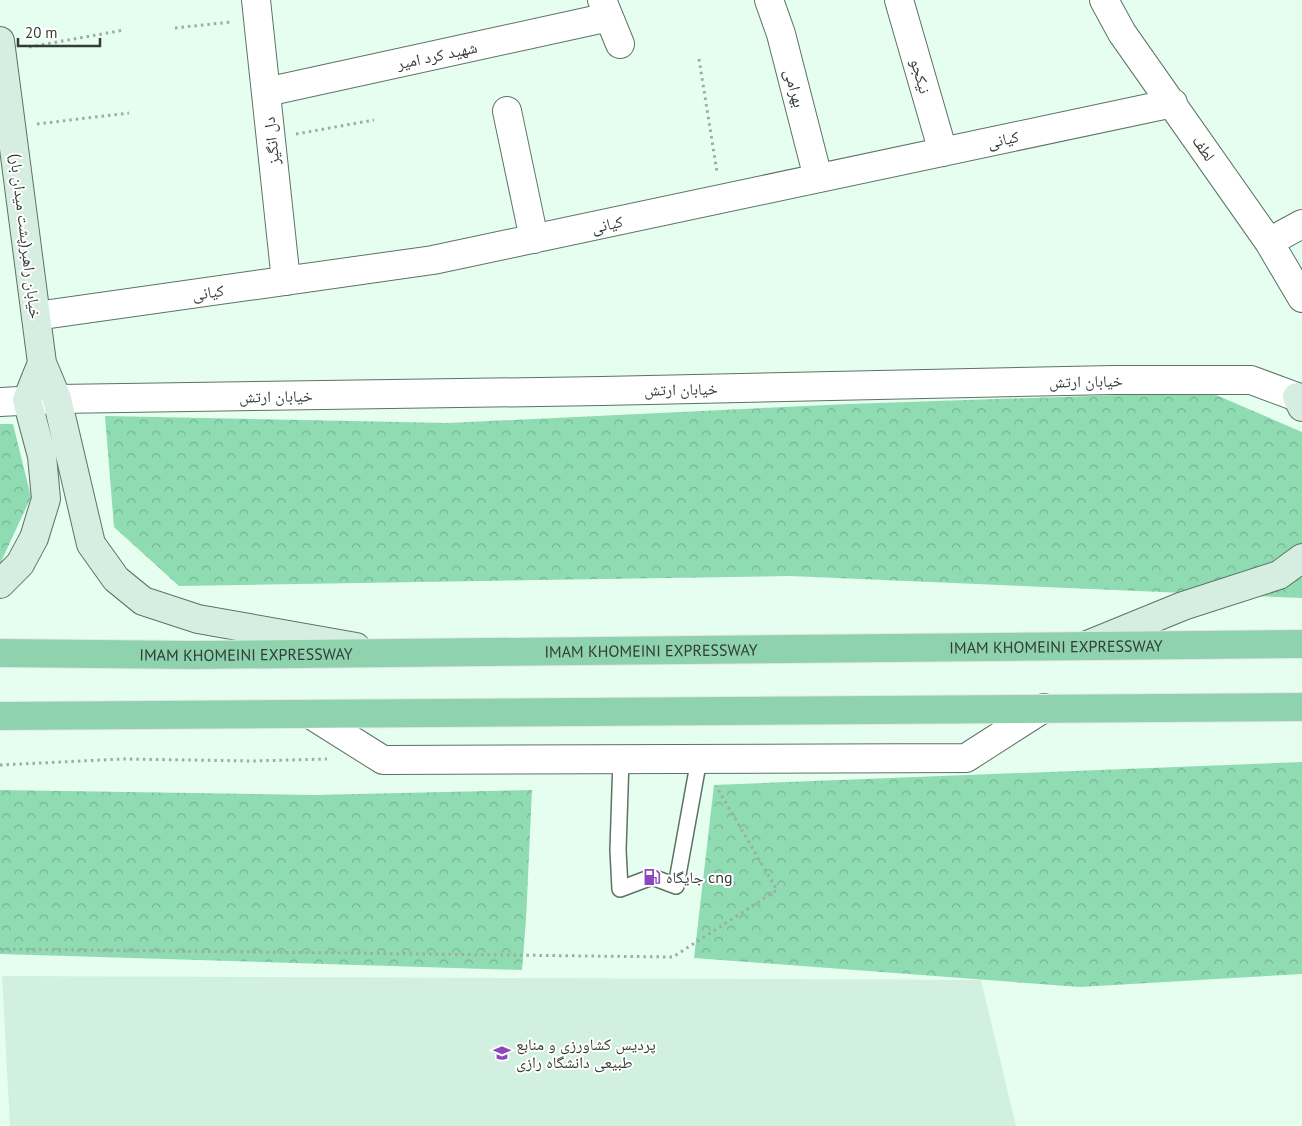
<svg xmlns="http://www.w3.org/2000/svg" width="1302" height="1126" font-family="'PT Sans','Noto Naskh Arabic',sans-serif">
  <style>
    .built { fill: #d2f0df }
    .park { fill: url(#park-crowns) }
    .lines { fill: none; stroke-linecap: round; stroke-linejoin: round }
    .service-casing { stroke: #5d7265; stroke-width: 18 }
    .minor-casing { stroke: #5d7265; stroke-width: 30 }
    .tertiary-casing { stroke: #5d7265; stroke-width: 30 }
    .secondary-casing { stroke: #5d7265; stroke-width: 30 }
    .trunk-casing { stroke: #e7e8e7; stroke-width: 30 }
    .path { stroke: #9caea3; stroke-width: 3; stroke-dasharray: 2.5 4; stroke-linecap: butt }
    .service { stroke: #fff; stroke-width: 15 }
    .minor { stroke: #fff; stroke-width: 28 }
    .tertiary { stroke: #fff; stroke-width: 28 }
    .secondary { stroke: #d5eee1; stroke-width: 28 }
    .trunk { stroke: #8ed3ae; stroke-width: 28 }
    .labels { text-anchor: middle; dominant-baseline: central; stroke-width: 4; stroke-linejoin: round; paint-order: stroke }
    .street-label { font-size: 16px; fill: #333c37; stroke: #fff }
    .poi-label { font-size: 16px; fill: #333c37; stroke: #fff; text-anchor: start }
  </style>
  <defs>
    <pattern id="park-crowns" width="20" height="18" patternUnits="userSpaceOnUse" patternTransform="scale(1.25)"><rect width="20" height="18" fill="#90dcb2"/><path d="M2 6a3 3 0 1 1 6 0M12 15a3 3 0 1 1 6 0" fill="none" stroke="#76b492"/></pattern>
  </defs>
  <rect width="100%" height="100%" fill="#e6feef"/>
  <path class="built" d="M2,976L981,980L1016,1126H10Z"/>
  <path class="park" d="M1209,392L1302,432V598L790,576L179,586L114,527L105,416L448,423L848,404Z
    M0,424H13L31,497L0,564Z
    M1302,762V974L1080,987L694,958L714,785Z
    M0,790L314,795L532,790L526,920L522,970L0,954Z"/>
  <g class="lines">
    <g class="service-casing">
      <path id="service" d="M621,759L618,850L620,889L652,877L676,886L699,759"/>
    </g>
    <g class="minor-casing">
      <path id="minor" d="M256,0L286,281
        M602,0L620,44
        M769,0L781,34L818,178
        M899,0L943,152
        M1104,0L1122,33L1269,242L1302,298
        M266,92L609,17
        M507,111L534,239
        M1269,242L1302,224
        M36,316L433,260L1173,103
        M313,716L383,760L966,758L1044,708"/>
    </g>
    <g class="tertiary-casing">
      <path id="tertiary" d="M0,402L57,399L602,391L1113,380H1251L1302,399"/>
    </g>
    <g class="secondary-casing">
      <path id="secondary" d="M0,41L42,363L57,399L91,544L116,579L143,601L198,619L356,647
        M1297,397L1302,407
        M0,584L20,564L34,538L46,499L42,456L27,400L42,363
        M1085,646L1183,606L1279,575L1302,558"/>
    </g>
    <g class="trunk-casing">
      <g id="trunk">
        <path id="s1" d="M0,653L193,655L1302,644"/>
        <path d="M0,716C434,715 868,708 1302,707"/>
      </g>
    </g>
    <path class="path" d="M175,28L231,22
      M29,47L124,30
      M699,59L717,172
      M37,124L129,113
      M296,134L374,120
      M0,765L122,759L252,761L327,759
      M0,949L673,957L777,890L716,786"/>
    <use href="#service" class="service"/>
    <use href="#minor" class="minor"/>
    <use href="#tertiary" class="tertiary"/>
    <use href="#secondary" class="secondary"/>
    <use href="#trunk" class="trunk"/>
  </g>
  <defs>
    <g id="fuel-bare" transform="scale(1.35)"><path d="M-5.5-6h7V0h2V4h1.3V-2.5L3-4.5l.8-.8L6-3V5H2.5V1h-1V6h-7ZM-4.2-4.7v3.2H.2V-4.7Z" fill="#8c47bb" stroke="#fff" stroke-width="2.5" paint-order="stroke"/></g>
    <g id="university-bare" transform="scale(1.35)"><path d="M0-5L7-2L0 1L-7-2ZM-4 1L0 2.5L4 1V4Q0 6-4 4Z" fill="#8c47bb" stroke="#fff" stroke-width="2.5" paint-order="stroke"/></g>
  </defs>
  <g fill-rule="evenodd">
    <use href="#fuel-bare" x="652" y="877"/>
    <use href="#university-bare" x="502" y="1053"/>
  </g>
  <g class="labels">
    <g class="street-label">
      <text transform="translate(437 55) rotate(-12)">شهید کرد امیر</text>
      <text transform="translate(921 76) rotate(74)">نیکجو</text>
      <text transform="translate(795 88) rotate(75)">بهرامی</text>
      <text transform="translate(1003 139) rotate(-12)">کیانی</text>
      <text transform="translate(271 141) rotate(-96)">دل انگیز</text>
      <text transform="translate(1204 148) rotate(55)">لطف</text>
      <text transform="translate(607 224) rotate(-12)">کیانی</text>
      <text transform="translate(26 236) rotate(83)">خیابان راهبر(پشت میدان بار)</text>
      <text transform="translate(208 292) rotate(-8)">کیانی</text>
      <text transform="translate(1086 381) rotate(-1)">خیابان ارتش</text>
      <text transform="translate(681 389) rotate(-1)">خیابان ارتش</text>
      <text transform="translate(276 396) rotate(-1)">خیابان ارتش</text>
      <text stroke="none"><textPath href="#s1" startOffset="1056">IMAM KHOMEINI EXPRESSWAY</textPath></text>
      <text stroke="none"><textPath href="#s1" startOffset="651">IMAM KHOMEINI EXPRESSWAY</textPath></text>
      <text stroke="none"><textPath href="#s1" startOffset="246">IMAM KHOMEINI EXPRESSWAY</textPath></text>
    </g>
    <g class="poi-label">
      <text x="666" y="877">جایگاه cng</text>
      <text x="516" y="1044">پردیس کشاورزی و منابع<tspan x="516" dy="18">طبیعی دانشگاه رازی</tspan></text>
    </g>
  </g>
  <path d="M18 38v8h82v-8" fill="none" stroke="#333c37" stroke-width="2.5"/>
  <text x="25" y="38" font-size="15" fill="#333c37" stroke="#ffffff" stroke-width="4" paint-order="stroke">20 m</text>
</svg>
